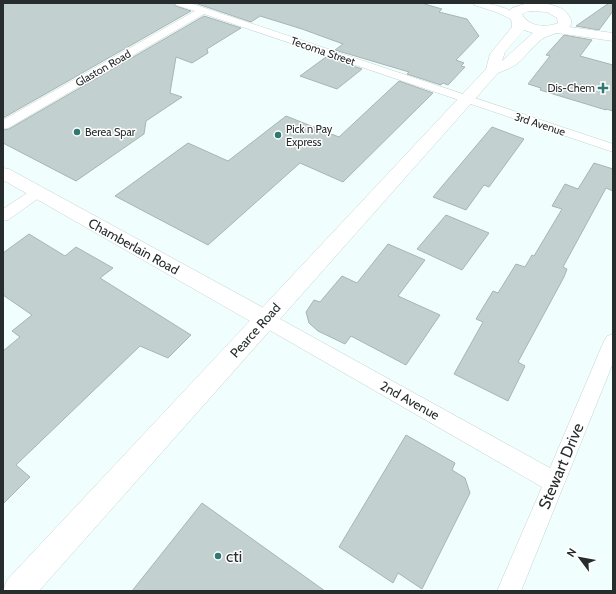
<svg xmlns="http://www.w3.org/2000/svg" width="616" height="594" font-family="Cabin,sans-serif">
  <style>
    .building { fill: #c2d0cf; stroke: #a7b5b4 }
    .lines { fill: none; stroke-linecap: round; stroke-linejoin: round }
    .minor-casing { stroke: #c5d3d2; stroke-width: 1 }
    .tertiary-casing { stroke: #c5d3d2; stroke-width: 1 }
    .primary-casing { stroke: #c5d3d2; stroke-width: 1 }
    .minor { fill: #fff; fill-rule: evenodd }
    .tertiary { fill: #fff; fill-rule: evenodd }
    .primary { fill: #fff; fill-rule: evenodd }
    .poi-dot { fill: #2f7874; stroke: #fff; stroke-width: 1.5 }
    .labels { text-anchor: middle; dominant-baseline: central; stroke-width: 3; stroke-linejoin: round; paint-order: stroke }
    .far-street-label { font-size: 11px; fill: #272c2c; stroke: #fff }
    .far-poi-label { font-size: 11px; fill: #272c2c; stroke: #fff; text-anchor: start }
    .street-label { font-size: 13px; fill: #272c2c; stroke: #fff }
    .near-street-label { font-size: 16px; fill: #272c2c; stroke: #fff }
    .near-poi-label { font-size: 16px; fill: #272c2c; stroke: #fff; text-anchor: start }
  </style>
  <rect width="100%" height="100%" fill="#f0fffe"/>
  <path class="building" d="M3,3H174L176,6L191,11L3,118Z
    M195,3H421L442,9L439,12L467,19L479,36L456,60L464,63L461,66L465,67L448,85L443,83L441,85L407,74L409,72L335,50L343,44L302,29L260,16L251,22Z
    M609,3H613V11L599,30L576,26Z
    M204,16L241,28L207,49L208,53L192,63L176,57L170,93L182,97L146,121L144,134L76,181L3,143V130L9,129Z
    M564,35L592,40L580,56L613,65V111L606,109V110L540,90L541,88L528,84L550,56L546,55Z
    M326,57L362,69L337,89L300,76Z
    M399,81L433,93L343,182L300,163L208,245L115,196L188,143L228,161L286,116L339,137Z
    M492,127L524,139L489,187L484,185L466,210L433,197Z
    M594,163L613,169V191L606,188L563,267L567,269L564,277L518,362L525,366L508,401L454,374L483,322L476,319L493,291L498,293L516,264L525,267L532,255L534,256L562,209L552,206L565,184L578,189Z
    M446,215L489,233L462,270L417,249Z
    M29,234L65,256L76,247L113,268L100,278L191,335L168,358L140,346L16,465L30,477L3,504V351L20,337L12,331L32,315L3,295V253Z
    M388,244L425,260L398,296L440,315L406,365L351,336L345,344L318,331L309,323L306,312L314,300L320,302L342,276L357,283Z
    M406,435L455,463L452,470L465,478L470,493L422,589L398,573L393,583L339,547Z
    M202,503L325,591H132Z"/>
  <g class="lines">
    <g class="minor-casing">
      <path id="minor" d="M175,3H190L613,144V152L204,14L8,128L3,129V120L195,11L176,5Z
        M473,3C488,3 509,6 520,18L515,21L496,12L474,5Z
        M38,187L43,189L45,192L43,195L8,220L3,221V209L33,189Z
        M265,312L271,314L550,468L604,341L607,336L613,334V363L521,591H497L542,487L259,324L256,319L259,314Z"/>
    </g>
    <g class="tertiary-casing">
      <path id="tertiary" d="M555,25L613,33V41L550,32L548,29L550,26Z
        M3,168L9,169L273,313L276,319L273,325L265,328L257,325L3,180Z"/>
    </g>
    <g class="primary-casing">
      <path id="primary" d="M528,3C542,3 563,3 570,18C572,21 572,23 570,26C566,32 549,34 542,39C533,46 526,56 518,63C512,68 505,70 498,73L39,591H3L7,580L486,69L490,54L512,27V22L508,14L512,8ZM529,11L547,12L557,18L558,23C546,28 528,27 522,14ZM524,30L533,33L502,61L505,52Z"/>
    </g>
    <use href="#minor" class="minor"/>
    <use href="#tertiary" class="tertiary"/>
    <use href="#primary" class="primary"/>
  </g>
  <g class="poi-dot">
    <path d="M601 82h4v4h4v4h-4v4h-4v-4h-4v-4h4z"/>
    <circle cx="77" cy="132" r="4"/>
    <circle cx="278" cy="135" r="4"/>
    <circle cx="218" cy="556" r="4"/>
  </g>
  <g class="labels">
    <g class="far-street-label">
      <text transform="translate(323 51) rotate(19)">Tecoma Street</text>
      <text transform="translate(103 68) rotate(-30)">Glaston Road</text>
      <text transform="translate(540 124) rotate(18)">3rd Avenue</text>
    </g>
    <g class="far-poi-label">
      <text x="595" y="88" text-anchor="end">Dis-Chem</text>
      <text x="286" y="129">Pick n Pay<tspan x="286" dy="13">Express</tspan></text>
      <text x="85" y="132">Berea Spar</text>
    </g>
    <g class="street-label">
      <text transform="translate(134 246) rotate(29)">Chamberlain Road</text>
      <text transform="translate(255 330) rotate(-48)">Pearce Road</text>
      <text transform="translate(410 400) rotate(29)">2nd Avenue</text>
    </g>
    <g class="near-street-label">
      <text transform="translate(561 466) rotate(-67)">Stewart Drive</text>
    </g>
    <g class="near-poi-label">
      <text x="226" y="556">cti</text>
    </g>
  </g>
  <rect width="616" height="594" fill="none" stroke="#272c2c" stroke-width="8"/>
  <g transform="translate(580 558) rotate(302)" stroke="#ffffff" stroke-width="3" paint-order="stroke">
  <path d="M0-3L7 15L0 10L-7 15Z" fill="#272c2c"/>
  <text y="-6" font-size="11" font-weight="bold" text-anchor="middle" fill="#272c2c">N</text>
  </g>
</svg>
